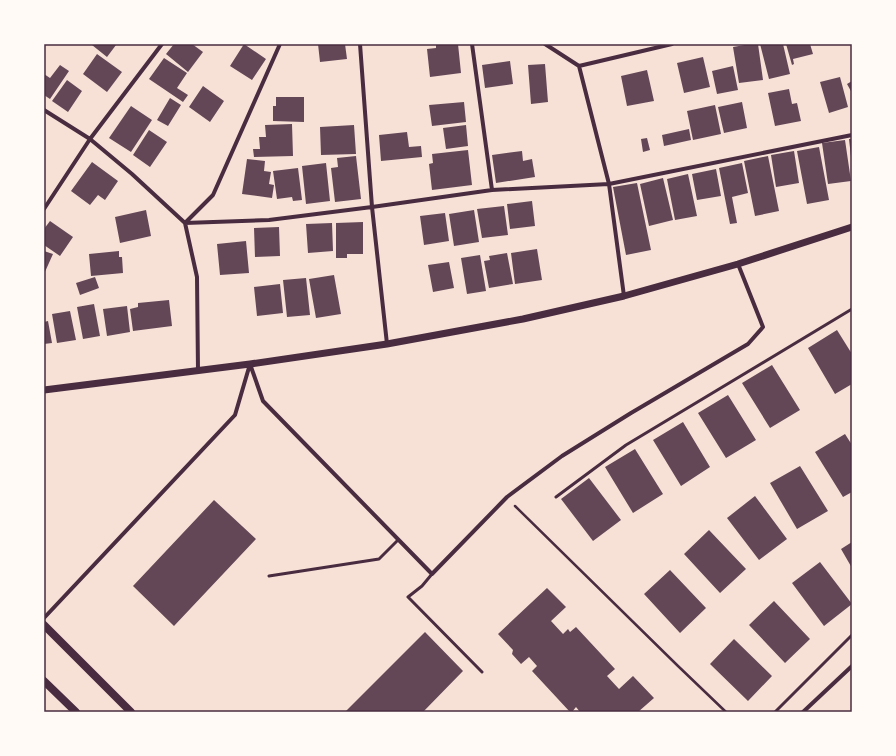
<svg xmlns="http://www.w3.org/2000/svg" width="896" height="756" font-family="'Varela Round',sans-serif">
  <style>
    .building { fill: #644757 }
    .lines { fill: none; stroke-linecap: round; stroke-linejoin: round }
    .path { stroke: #4a2c40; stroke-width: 2.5 }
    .service { stroke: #4a2c40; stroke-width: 3 }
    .minor { stroke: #4a2c40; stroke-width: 4 }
    .tertiary { stroke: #4a2c40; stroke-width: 7 }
    .secondary { stroke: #4a2c40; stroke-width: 8 }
    .neatline { fill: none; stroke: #4a2c40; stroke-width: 1.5 }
  </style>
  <rect width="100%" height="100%" fill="#f7e1d7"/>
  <path class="building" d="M93,44H115L116,45L107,57L92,45Z
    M174,44H192L203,52L188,72L166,54Z
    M244,44L266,59L252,80L230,66Z
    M318,44H345L347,59L320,62Z
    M436,44H458L461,73L430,77L427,49L436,48Z
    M750,44H758L763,80L739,83L733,47Z
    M760,44H783L790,74L769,79Z
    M786,44H810L813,54L793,59L794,64L792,65Z
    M97,54L122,72L107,92L83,74Z
    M703,57L710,87L684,93L677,63Z
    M164,58L187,73L177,88L188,95L183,102L149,79Z
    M510,61L513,84L485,88L482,65Z
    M545,64L548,102L531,104L528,65Z
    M60,65L69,71L50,99L44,95V74L50,78Z
    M733,66L738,90L717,94L712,71Z
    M647,70L654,101L627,106L621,76Z
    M840,77L848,107L829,113L820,82Z
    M67,80L82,91L68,112L52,101Z
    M852,81V93L847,84Z
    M203,86L224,101L210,122L189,107Z
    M789,89L792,104L797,103L801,121L775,126L768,93Z
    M276,97H304V122L273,121V106H276Z
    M170,98L181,105L168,126L157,120Z
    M464,102L466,122L432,126L429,105Z
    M742,102L747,128L724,133L718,107Z
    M715,105L721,134L693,140L687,111Z
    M131,106L152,120L131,152L109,138Z
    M292,124L293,156L254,157L253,149H260L259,137H266L265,125Z
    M354,125L356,154L321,155L320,127Z
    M466,125L468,146L446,149L443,128Z
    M689,129L691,140L664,146L662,135Z
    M149,130L167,142L150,167L133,155Z
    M407,132L409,147L421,146L422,157L381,161L379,135Z
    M647,138L650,150L643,152L641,139Z
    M849,139H852V157H851Z
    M845,140L851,181L828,184L822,143Z
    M819,147L829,200L807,204L797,151Z
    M468,150L472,185L432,190L429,164L433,163L432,154Z
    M522,151L523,161L532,159L535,177L496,183L492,155Z
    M794,151L799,183L776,187L771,155Z
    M356,156L361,199L335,202L331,168L338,167L337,158Z
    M768,156L779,211L755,216L744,161Z
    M247,159L265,161L264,171L271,172L269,184L274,185L272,198L242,194Z
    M92,162L118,181L105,200L98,195L90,205L71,191Z
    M326,163L330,201L306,204L302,166Z
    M742,163L748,193L732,197L737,223L730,224L719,168Z
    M298,168L302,200L293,201L292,197L277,199L273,171Z
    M716,169L721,196L697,200L692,174Z
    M688,174L697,216L675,220L667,179Z
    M663,178L673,220L649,226L640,184Z
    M637,183L651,250L626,255L613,187Z
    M532,201L535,226L510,229L507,204Z
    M504,206L508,235L482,238L477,209Z
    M146,210L151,236L120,243L115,217Z
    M474,210L479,242L454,246L449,214Z
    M445,213L449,241L424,245L420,216Z
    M50,221L73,237L60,256L44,245V229Z
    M363,222V254H347V258H336V223Z
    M332,223L333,251L308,253L306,224Z
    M279,227L280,256L255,257L254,228Z
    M246,241L249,273L220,275L217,244Z
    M537,249L542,280L515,284L511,253Z
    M44,251L53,254L44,274Z
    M119,251V257H122L123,273L91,276L89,254Z
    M507,253L513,284L489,288L484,261L490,260L489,256Z
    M480,255L486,291L467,294L461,258Z
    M449,262L454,288L433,292L428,265Z
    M334,275L341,314L316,318L309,279Z
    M95,277L99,288L80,295L76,283Z
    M306,278L310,315L287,317L283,280Z
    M280,284L283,313L257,316L254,287Z
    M169,300L172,326L133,331L130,309L138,307V303Z
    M94,304L100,336L83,339L77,307Z
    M127,306L130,332L107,336L103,309Z
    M70,311L76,340L57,343L52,314Z
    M48,321L52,343L44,344V322Z
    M837,330L852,354V384L835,394L808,348Z
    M772,365L800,410L770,428L742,383Z
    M728,395L756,440L726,458L698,413Z
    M683,422L710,467L681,486L653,440Z
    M845,434L852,445V492L843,497L815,452Z
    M635,449L663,494L633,513L605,467Z
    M800,466L828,511L797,529L770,483Z
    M589,478L621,520L593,541L561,499Z
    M755,496L787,539L759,560L727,518Z
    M214,500L256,539L174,626L133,586Z
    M709,530L746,569L720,593L684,554Z
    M852,542V568L841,549Z
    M820,562L852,604L824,626L792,583Z
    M670,570L706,608L680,633L644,594Z
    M547,588L566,607L551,621L563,634L568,629L570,632L576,627L615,669L607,676L619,689L633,676L654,698L638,712H580L576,707L572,712H570L532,671L537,666L529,657L521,664L512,654L513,650L498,634Z
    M774,601L810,639L785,663L749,625Z
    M425,632L463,671L423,712H345Z
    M734,639L772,676L748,701L710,664Z"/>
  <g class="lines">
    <path class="path" d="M515,506L678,666L726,712"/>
    <path class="service" d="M556,497L626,445L852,309
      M432,574L422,586L408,597L482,672
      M269,576L379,559L398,540
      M775,712L852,635"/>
    <path class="minor" d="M360,44L372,207L387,344
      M472,44L492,190
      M545,44L579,66L672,44
      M579,66L609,184L624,296
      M44,110L90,139L132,174L185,223L213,195L280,44
      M44,209L90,139L162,44
      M198,371L197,277L185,223L269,220L372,207L492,190L609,184L852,135
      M44,618L235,415L250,364L263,401L432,574L507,497L562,456L631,413L748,344L763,327L738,264
      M803,712L852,666"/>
    <path class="tertiary" d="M44,390L250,364L387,344L523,319L624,296L738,264L852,227"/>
    <path class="secondary" d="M44,625L131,712
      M44,681L76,712"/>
  </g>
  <rect width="896" height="756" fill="none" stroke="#fffaf5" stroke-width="90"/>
  <rect x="45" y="45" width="806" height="666" class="neatline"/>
</svg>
